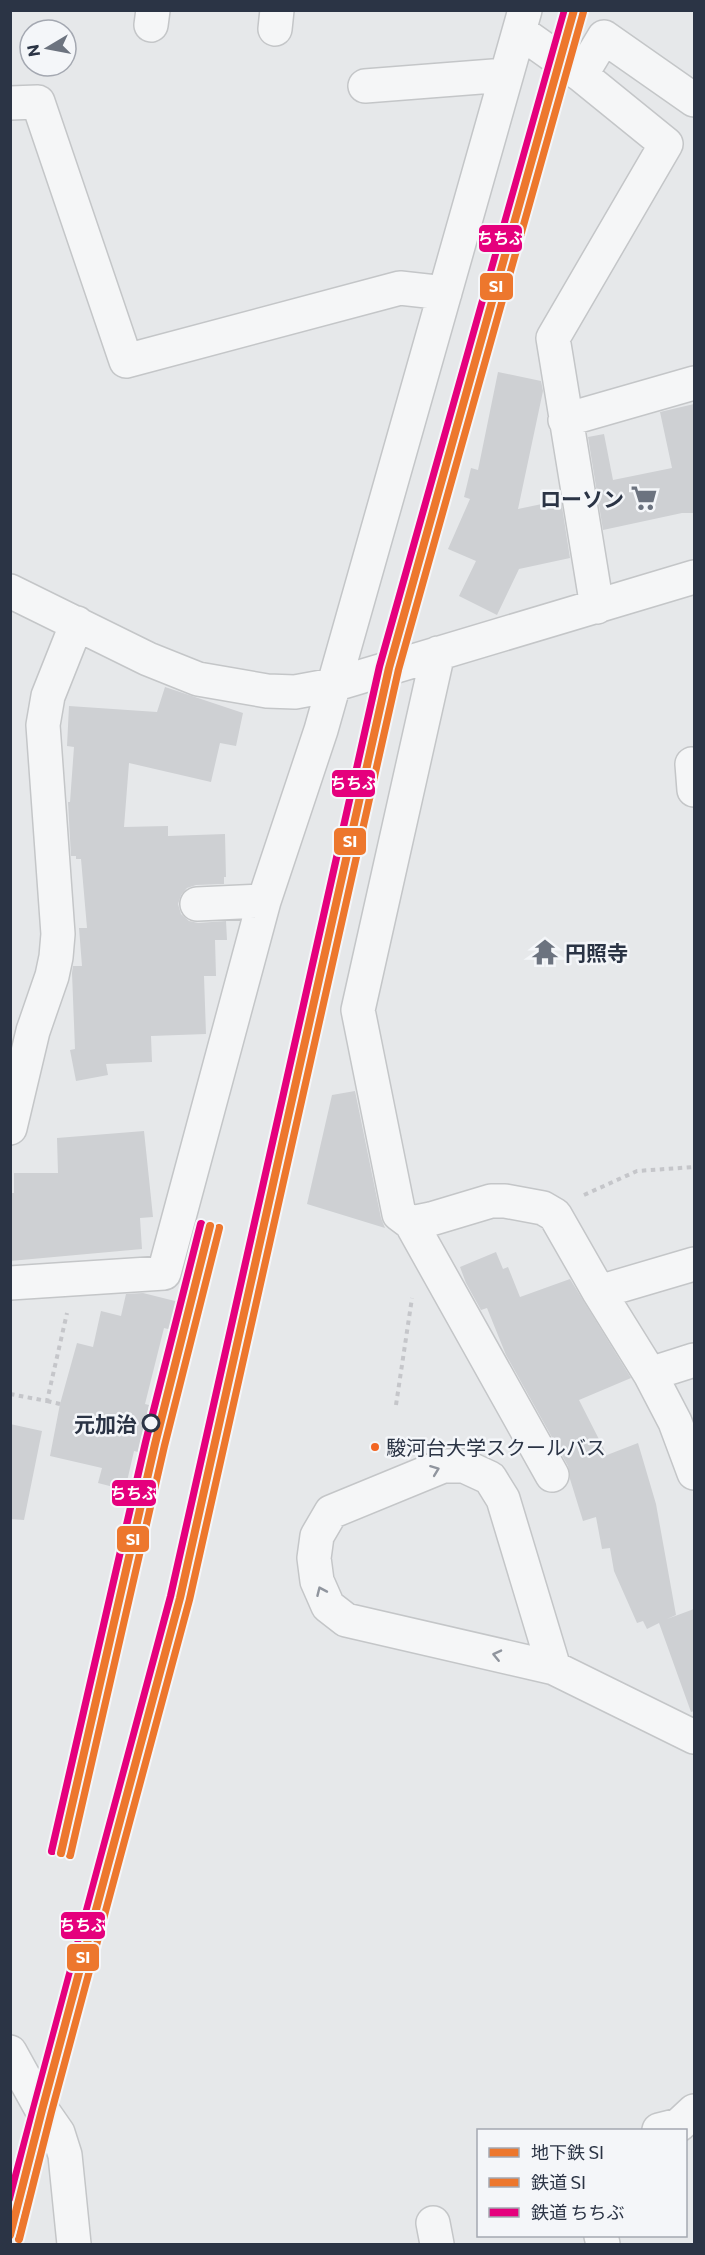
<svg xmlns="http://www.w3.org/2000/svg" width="705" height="2255" font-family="Commissioner,'Noto Sans JP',sans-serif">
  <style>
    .building { fill: #ced0d3 }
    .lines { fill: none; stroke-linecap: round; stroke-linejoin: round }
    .minor-casing { stroke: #c4c6c8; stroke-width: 36 }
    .path { stroke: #c5c6ca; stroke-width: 4; stroke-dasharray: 4.5 4.5; stroke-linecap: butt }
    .minor { stroke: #f5f6f7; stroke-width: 33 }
    .rail-1-casing { stroke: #f4f6f9; stroke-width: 12 }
    .rail-2-casing { stroke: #f4f6f9; stroke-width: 12 }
    .rail-1 { stroke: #ed772d; stroke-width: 8 }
    .rail-2 { stroke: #e5007d; stroke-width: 8 }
    .metro-1-casing { stroke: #f4f6f9; stroke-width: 12 }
    .metro-1 { stroke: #ed772d; stroke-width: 8 }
    .oneway { stroke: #90959e }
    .stop-dot { fill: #f4f6f9; stroke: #2b3445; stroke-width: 3 }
    .bus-dot { fill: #f26522; stroke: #f4f6f9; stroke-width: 2 }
    .labels { text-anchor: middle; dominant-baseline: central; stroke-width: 5; stroke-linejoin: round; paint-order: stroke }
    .bus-label { font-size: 20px; fill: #2b3445; stroke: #f4f6f9; text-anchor: start }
    .poi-label { font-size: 21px; font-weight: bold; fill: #2b3445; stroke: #f4f6f9; text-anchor: end }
    .stop-label { font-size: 21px; font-weight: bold; fill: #2b3445; stroke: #f4f6f9; text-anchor: end }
    .line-badge { stroke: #f4f6f9; stroke-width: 2 }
    .badge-label { font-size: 16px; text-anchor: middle; font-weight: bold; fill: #fff }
  </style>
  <rect width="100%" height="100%" fill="#e6e8ea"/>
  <path class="building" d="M498,372L541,381L543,391L518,509L561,500L570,558L519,569L497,615L459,596L476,561L448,549L470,499L464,497L471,468L478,470Z
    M694,404V513H682L603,530L588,437L604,434L613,480L672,468L660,412Z
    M165,687L243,713L236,746L220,743L211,782L129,763L124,827L168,826V836L225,834L226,877H224V884L196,885L187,888L181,895L178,904L181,914L189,921L198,923L226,921L227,940H215L216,976H204L206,1034L151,1036L152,1062L106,1064L108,1075L76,1081L70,1050L75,1049L72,973L73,966H82L79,928H87L81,859H76V856H71L68,802H70L74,747L67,746L69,706L157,712Z
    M355,1091L381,1218L385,1228L307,1204L332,1095Z
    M144,1131L153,1217L140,1218L142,1249L10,1261V1193H14V1173H58L57,1138Z
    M496,1252L503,1269L508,1267L520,1297L570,1279L631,1378L579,1400L607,1455L638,1443L656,1504L676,1615L667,1619L694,1609V1711L691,1712L659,1623L647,1629L643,1621L637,1623L614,1571L610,1548L602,1549L596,1517L583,1521L570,1479L568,1466L506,1355L487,1308L481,1310L466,1283L460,1267Z
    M143,1293L195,1306L188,1334L164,1328L145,1404L149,1405L138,1452L134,1451L125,1490L98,1483L102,1468L50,1456L60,1404L77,1343L93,1347L101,1311L121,1316L126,1294Z
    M10,1424L42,1431L24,1520L10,1519Z"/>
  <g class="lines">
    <g class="minor-casing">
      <path id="minor" d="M151,25L153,10
        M275,29L277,10
        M519,31L581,75
        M365,86L506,75
        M10,103L38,102L126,361L400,288L445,293
        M565,420L694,383
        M10,591L148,659L198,679L267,691L295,692L333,685L694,577
        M597,607L553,338L666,144L581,75L604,37L694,100
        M438,653L358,1010L399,1214L411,1223L431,1219L491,1201H505L543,1208L555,1215L599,1292L650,1374L675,1422L694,1473
        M692,764L694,790
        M197,904L264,901
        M10,1128L33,1031L52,976L56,957L58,934L43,725L48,696L77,623
        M411,1223L552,1475
        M10,1283L164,1273L264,901L321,730L525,10
        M599,1292L694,1264
        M650,1374L694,1360
        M554,1668L503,1499L490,1478L464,1466H443L331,1512L317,1536L314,1558L317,1581L328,1606L346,1620L554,1668L694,1737
        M10,2052L42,2110L58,2133L65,2155L74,2244
        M659,2130L679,2125L694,2111
        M433,2223L437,2244
        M601,2236L603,2244"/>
    </g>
    <path class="path" d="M584,1195L637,1171L694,1167
      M10,1394L47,1401L67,1313
      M47,1401L60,1404
      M396,1405L412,1298"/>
    <use href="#minor" class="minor"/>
    <g class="rail-1-casing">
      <path id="rail-1" d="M70,1855L164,1446L219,1228
        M19,2239L51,2112L189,1600L398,670L583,12"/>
    </g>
    <g class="rail-2-casing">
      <path id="rail-2" d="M52,1851L146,1442L201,1224
        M10,2198L171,1596L380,666L565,10"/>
    </g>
    <use href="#rail-1" class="rail-1"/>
    <use href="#rail-2" class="rail-2"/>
    <g class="metro-1-casing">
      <path id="metro-1" d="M61,1853L155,1444L210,1226
        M10,2235L42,2110L180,1598L389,668L574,10"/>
    </g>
    <use href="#metro-1" class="metro-1"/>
  </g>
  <defs><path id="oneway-chevron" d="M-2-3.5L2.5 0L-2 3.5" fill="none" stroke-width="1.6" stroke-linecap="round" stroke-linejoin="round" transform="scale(1.5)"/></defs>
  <g class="oneway">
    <use href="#oneway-chevron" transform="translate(435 1470) rotate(-21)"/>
    <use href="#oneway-chevron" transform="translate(321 1591) rotate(-114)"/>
    <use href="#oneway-chevron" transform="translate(497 1655) rotate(-167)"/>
  </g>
  <defs>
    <g id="supermarket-bare" transform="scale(2.07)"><path d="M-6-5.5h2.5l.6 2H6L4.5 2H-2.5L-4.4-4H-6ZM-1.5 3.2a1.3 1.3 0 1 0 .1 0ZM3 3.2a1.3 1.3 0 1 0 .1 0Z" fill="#6c737f" stroke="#f4f6f9" stroke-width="2.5" paint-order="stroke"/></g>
    <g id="temple-bare" transform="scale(2.07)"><path d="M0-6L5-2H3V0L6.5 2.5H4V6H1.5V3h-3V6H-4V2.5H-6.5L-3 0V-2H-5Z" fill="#6c737f" stroke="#f4f6f9" stroke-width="2.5" paint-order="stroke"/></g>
  </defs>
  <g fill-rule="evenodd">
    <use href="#supermarket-bare" x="644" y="498"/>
    <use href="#temple-bare" x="545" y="952"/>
  </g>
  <circle class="stop-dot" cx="151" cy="1423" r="8"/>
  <circle class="bus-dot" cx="375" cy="1447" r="5"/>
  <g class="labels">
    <g class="bus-label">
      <text x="386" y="1447">駿河台大学スクールバス</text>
    </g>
    <g class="poi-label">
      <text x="624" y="498">ローソン</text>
      <text x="565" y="952" text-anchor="start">円照寺</text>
    </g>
    <g class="stop-label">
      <text x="137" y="1423">元加治</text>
    </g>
  </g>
  <g class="line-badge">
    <rect x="478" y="224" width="45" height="29" rx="6" fill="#e5007d"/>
    <rect x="479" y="272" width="35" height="29" rx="6" fill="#ed772d"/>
    <rect x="331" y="769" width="45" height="29" rx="6" fill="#e5007d"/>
    <rect x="333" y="827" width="34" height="29" rx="6" fill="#ed772d"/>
    <rect x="111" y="1479" width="46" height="28" rx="6" fill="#e5007d"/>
    <rect x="116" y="1525" width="34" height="28" rx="6" fill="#ed772d"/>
    <rect x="60" y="1911" width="46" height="29" rx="6" fill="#e5007d"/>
    <rect x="66" y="1943" width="34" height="29" rx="6" fill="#ed772d"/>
  </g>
  <g class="badge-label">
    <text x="501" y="244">ちちぶ</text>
    <text x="496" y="292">SI</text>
    <text x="354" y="789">ちちぶ</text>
    <text x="350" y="847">SI</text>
    <text x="134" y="1499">ちちぶ</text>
    <text x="133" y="1545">SI</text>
    <text x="83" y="1931">ちちぶ</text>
    <text x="83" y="1963">SI</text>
  </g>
  <rect width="705" height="2255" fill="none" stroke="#2b3445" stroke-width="24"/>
  <rect x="477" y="2129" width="210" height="108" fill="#f4f6f9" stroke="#a4a8b1" stroke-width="1.5"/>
  <rect x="489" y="2148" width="30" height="9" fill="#ed772d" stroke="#a4a8b1" stroke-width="1.5"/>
  <text x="531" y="2159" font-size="18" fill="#2b3445">地下鉄 SI</text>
  <rect x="489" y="2178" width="30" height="9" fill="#ed772d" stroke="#a4a8b1" stroke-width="1.5"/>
  <text x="531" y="2189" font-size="18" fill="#2b3445">鉄道 SI</text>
  <rect x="489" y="2208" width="30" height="9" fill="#e5007d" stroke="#a4a8b1" stroke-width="1.5"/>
  <text x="531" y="2219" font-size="18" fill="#2b3445">鉄道 ちちぶ</text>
  <g transform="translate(48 48) rotate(260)"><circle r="28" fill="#f4f6f9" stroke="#a4a8b1" stroke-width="1.5"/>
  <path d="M0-4.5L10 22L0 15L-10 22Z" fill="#6c737f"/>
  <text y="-9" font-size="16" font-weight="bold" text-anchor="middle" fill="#2b3445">N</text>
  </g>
</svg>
